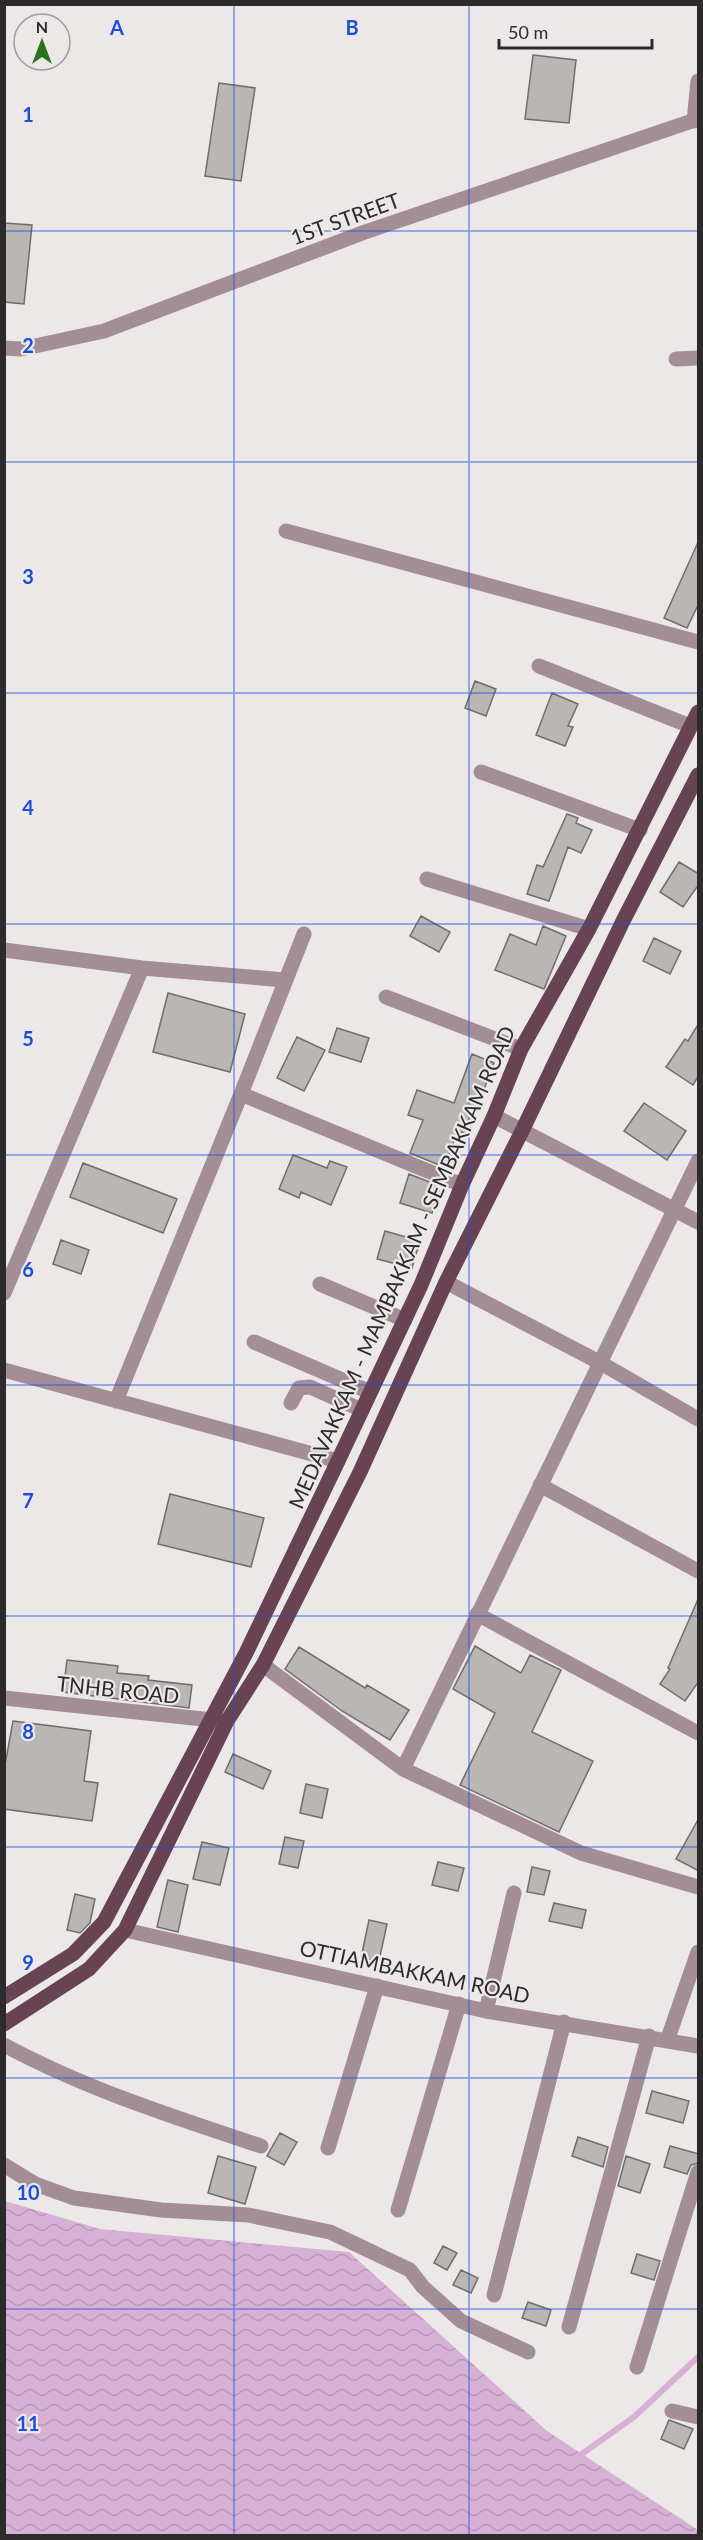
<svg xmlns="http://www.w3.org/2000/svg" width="703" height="2540" font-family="Lato,sans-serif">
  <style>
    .water { fill: url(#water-waves) }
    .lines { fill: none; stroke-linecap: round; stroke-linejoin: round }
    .stream { stroke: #d6b1d5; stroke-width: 6 }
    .building { fill: #b9b6b4; stroke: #706d6c; stroke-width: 1.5 }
    .minor { stroke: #a38d96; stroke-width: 15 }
    .major { stroke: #684353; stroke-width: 15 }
    .grid { fill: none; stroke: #1d4ed8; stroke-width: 1.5; stroke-opacity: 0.55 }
    .labels { text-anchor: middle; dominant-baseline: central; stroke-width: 4.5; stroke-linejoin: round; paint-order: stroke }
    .street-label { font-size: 21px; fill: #2c2a2a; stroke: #ece8e8 }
    .grid-label { font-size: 20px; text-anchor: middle; font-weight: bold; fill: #1d4ed8; stroke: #ece8e8; stroke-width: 4.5; stroke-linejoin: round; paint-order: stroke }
  </style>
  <defs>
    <pattern id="water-waves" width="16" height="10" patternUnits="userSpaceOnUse" patternTransform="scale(1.5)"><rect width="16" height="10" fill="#d6b1d5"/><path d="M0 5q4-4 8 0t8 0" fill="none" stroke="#b898b7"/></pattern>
  </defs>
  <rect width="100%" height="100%" fill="#ece8e8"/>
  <path class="water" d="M5,2201L100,2229L349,2252L547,2431L698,2530V2535H5Z"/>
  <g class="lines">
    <path class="stream" d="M576,2458L634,2417L698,2357"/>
  </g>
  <path class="building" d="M533,55L576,60L569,123L525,119Z
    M219,83L255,88L241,181L205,176Z
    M4,223L32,225L24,304L4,302Z
    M699,540V603L687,628L664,618Z
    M475,681L496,689L486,716L465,708Z
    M552,693L578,704L568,726L573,727L565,746L536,735Z
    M567,814L578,818L576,823L592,830L581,853L568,847L549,901L527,894L537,865L543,867Z
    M679,862L699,874V884L683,907L660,892Z
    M421,916L450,932L439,952L410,936Z
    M543,926L566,936L544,989L495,970L510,934L536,945Z
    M654,938L681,951L670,974L643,961Z
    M168,993L245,1014L230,1072L153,1052Z
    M699,1023V1075L693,1085L666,1067L685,1039L688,1041Z
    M337,1028L369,1038L361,1062L329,1052Z
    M297,1037L325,1050L304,1091L277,1078Z
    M472,1054L494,1063L467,1134L458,1131L444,1167L410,1153L423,1120L408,1115L417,1090L454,1103Z
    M644,1103L686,1131L667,1160L624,1131Z
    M293,1155L327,1168L330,1161L347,1167L331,1205L301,1192L299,1198L279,1189Z
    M83,1163L177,1199L163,1233L70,1197Z
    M409,1174L437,1185L435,1190L439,1191L432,1213L400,1203Z
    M385,1231L420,1241L412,1268L377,1259Z
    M61,1240L89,1250L81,1274L53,1264Z
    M170,1494L264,1518L251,1567L158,1544Z
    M699,1597V1681L685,1701L660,1684L670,1669L668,1668Z
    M475,1646L521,1673L530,1655L561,1670L532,1732L593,1761L559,1832L460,1785L495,1713L453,1689Z
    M299,1647L365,1688L367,1685L409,1710L390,1740L342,1711L285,1669Z
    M67,1660L118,1666L117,1673L149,1676L148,1680L192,1685L189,1708L63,1692Z
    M13,1721L91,1731L84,1781L98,1783L92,1821L4,1809V1770Z
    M233,1754L271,1771L263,1789L225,1772Z
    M306,1784L328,1789L322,1818L300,1813Z
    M699,1818V1871L676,1859Z
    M285,1837L304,1841L298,1868L279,1864Z
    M202,1842L229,1848L220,1885L193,1879Z
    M438,1862L464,1868L458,1891L432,1885Z
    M532,1867L550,1871L544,1895L527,1892Z
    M168,1880L188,1885L178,1932L157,1927Z
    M75,1894L95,1899L90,1923L80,1933L67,1930Z
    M554,1903L586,1910L582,1928L549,1921Z
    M369,1920L387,1924L379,1961L361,1958Z
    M652,2091L689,2101L683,2123L646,2113Z
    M280,2133L297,2142L284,2165L267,2156Z
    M578,2137L608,2147L603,2167L572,2156Z
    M670,2146L699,2154V2163L691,2165L687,2174L664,2167Z
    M218,2156L256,2167L245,2204L208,2193Z
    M626,2156L650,2164L640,2193L618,2186Z
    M443,2246L457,2253L447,2270L434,2263Z
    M637,2254L660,2261L654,2280L631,2273Z
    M461,2270L478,2278L471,2293L453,2285Z
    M528,2302L551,2310L546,2326L522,2318Z
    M669,2420L693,2429L684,2449L661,2439Z"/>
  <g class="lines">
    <path class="minor" d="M694,121L698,81
      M4,348L21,349L104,331L365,232L698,119
      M676,359L698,358
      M286,531L698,642
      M539,666L690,726
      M481,772L640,830
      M427,879L589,929
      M4,950L142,968L285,980
      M386,997L521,1049
      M241,1094L462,1185
      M494,1116L698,1222
      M446,1282L599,1362L698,1419
      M320,1284L405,1320
      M4,1293L142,968
      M254,1342L370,1392
      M4,1370L338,1461
      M116,1401L241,1094L304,934
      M291,1403L299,1388L310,1387L362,1410
      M540,1485L698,1571
      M477,1614L698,1733
      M263,1665L403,1769L581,1853L698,1887
      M4,1698L222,1721
      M403,1769L698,1161
      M125,1930L486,2011L698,2046
      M486,2011L514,1893
      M667,2041L698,1952
      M4,2045C86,2089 173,2117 261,2146
      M328,2148L377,1986
      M4,2165L35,2184L74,2198L161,2210L248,2215L330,2232L410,2270L423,2287L461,2321L528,2352
      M398,2210L459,2004
      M494,2295L564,2022
      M569,2327L649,2036
      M637,2367L698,2172
      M672,2411L698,2417"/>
    <path class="major" d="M4,1997L73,1954L104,1922L246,1653L338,1461L421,1285L462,1185L494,1116L521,1049L589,929L698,712
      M4,2024L89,1969L125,1930L227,1721L263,1665L360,1472L446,1282L522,1131L623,921L698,775"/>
  </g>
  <path class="grid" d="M234,4V2536M469,4V2536M4,231H698M4,462H698M4,693H698M4,924H698M4,1155H698M4,1385H698M4,1616H698M4,1847H698M4,2078H698M4,2309H698"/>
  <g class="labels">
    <g class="street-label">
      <text transform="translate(345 218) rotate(-20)">1ST STREET</text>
      <text transform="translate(401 1267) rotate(-66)">MEDAVAKKAM - MAMBAKKAM - SEMBAKKAM ROAD</text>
      <text transform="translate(118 1689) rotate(6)">TNHB ROAD</text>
      <text transform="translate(415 1971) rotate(12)">OTTIAMBAKKAM ROAD</text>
    </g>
  </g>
  <g class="grid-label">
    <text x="117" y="35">A</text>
    <text x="352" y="35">B</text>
    <text x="28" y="122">1</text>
    <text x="28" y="353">2</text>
    <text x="28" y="584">3</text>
    <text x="28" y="815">4</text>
    <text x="28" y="1046">5</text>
    <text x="28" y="1277">6</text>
    <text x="28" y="1508">7</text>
    <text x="28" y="1739">8</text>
    <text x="28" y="1970">9</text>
    <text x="28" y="2200">10</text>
    <text x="28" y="2431">11</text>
  </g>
  <rect width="703" height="2540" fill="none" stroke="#2c2a2a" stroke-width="12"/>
  <g transform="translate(42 42)"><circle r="28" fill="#ece8e8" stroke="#9f9c9c" stroke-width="1.5"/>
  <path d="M0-4.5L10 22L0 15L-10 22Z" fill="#29741a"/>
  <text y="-9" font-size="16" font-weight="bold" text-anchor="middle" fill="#2c2a2a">N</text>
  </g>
  <path d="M499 39v9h153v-9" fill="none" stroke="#2c2a2a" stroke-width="3"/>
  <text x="508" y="39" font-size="18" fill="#2c2a2a" stroke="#ece8e8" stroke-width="4.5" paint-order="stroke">50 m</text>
</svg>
